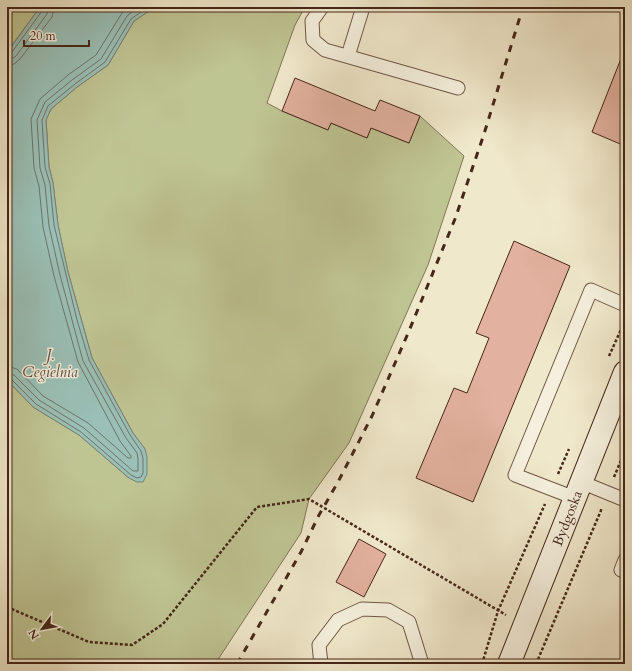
<svg xmlns="http://www.w3.org/2000/svg" width="632" height="671" font-family="Cardo,serif">
  <style>
    .green { fill: #bfc493; stroke: #827556 }
    .water { fill: #9ac0b7; stroke: #788277 }
    .lines { fill: none; stroke-linecap: round; stroke-linejoin: round }
    .shore { stroke: #707368; stroke-width: 1 }
    .building { fill: #e2b19f; stroke: #462618 }
    .lane-casing { stroke: #705645; stroke-width: 15 }
    .secondary-casing { stroke: #462618; stroke-width: 24 }
    .path { stroke: #462618; stroke-width: 2.5; stroke-dasharray: 3 2; stroke-linecap: butt }
    .lane { stroke: #f5f0dd; stroke-width: 13 }
    .secondary { stroke: #f5f0dd; stroke-width: 22 }
    .rail { stroke: #462618; stroke-width: 3; stroke-dasharray: 7 7; stroke-linecap: butt }
    .labels { text-anchor: middle; dominant-baseline: central; stroke-width: 3; stroke-linejoin: round; paint-order: stroke }
    .street-label { font-size: 14px; fill: #462618; stroke: #f5f0dd }
    .water-label { font-size: 15px; font-style: italic; fill: #5b4c40; stroke: #f5f0dd }
  </style>
  <rect width="100%" height="100%" fill="#f0e8cb"/>
  <filter id="stains"><feTurbulence type="fractalNoise" baseFrequency=".005" numOctaves="4"/><feColorMatrix values="0 0 0 0 .2 0 0 0 0 .09 0 0 0 0 .02 0 0 0 .5 -.17"/></filter>
  <radialGradient id="worn" r=".72"><stop offset=".6" stop-color="#630" stop-opacity="0"/><stop offset="1" stop-color="#630" stop-opacity=".3"/></radialGradient>
  <path class="green" d="M7,7H40L7,52Z
    M155,7H305L295,25L267,103L282,111L328,130L331,123L367,138L371,128L409,143L420,116L464,156L428,265L349,443L309,499L301,533L215,664H7V380L33,407L79,435L129,478L145,449L133,433L92,358L68,272L58,225L53,183L49,167L46,120L51,109L77,87L108,65L134,21Z"/>
  <path class="water" d="M40,7H155L134,21L108,65L77,87L51,109L46,120L49,167L53,183L58,225L68,272L92,358L133,433L145,449L147,457V474L143,482H137L129,478L79,435L33,407L7,380V53Z"/>
  <g class="lines">
    <path class="shore" d="M7,54L12,52L42,11L43,7
      M7,59H12L16,56L47,14L48,7
      M7,65L14,64L20,59L52,17L54,7
      M7,366L17,369L43,396L88,423L128,458H131V456L120,441L78,362L54,276L43,227L39,186L34,168L31,119L40,99L68,75L96,55L122,13L129,7
      M7,372L14,375L39,400L84,428L133,471H138V459L137,453L126,438L83,361L60,275L49,226L45,185L40,168L37,120L45,102L72,80L101,59L127,16L139,7
      M7,378L11,379L36,404L81,432L131,475L137,478L141,477L143,473V458L141,451L130,435L89,360L77,320L54,225L50,184L45,167L42,120L48,106L75,84L105,62L131,19L148,7"/>
  </g>
  <path class="building" d="M624,51H625V146L592,132Z
    M295,78L375,111L380,100L420,116L409,143L371,128L367,138L331,123L328,130L282,111Z
    M514,241L570,266L473,502L416,478L454,388L467,393L489,338L476,333Z
    M359,539L386,554L364,597L336,582Z"/>
  <g class="lines">
    <g class="lane-casing">
      <path id="lane" d="M322,7L312,21L313,40L325,50L458,88
        M348,56L363,7
        M581,482L625,500
        M575,498L515,475L591,290L625,305
        M621,570L625,560
        M321,664L319,645L338,620L362,609L388,610L409,622L422,664"/>
    </g>
    <g class="secondary-casing">
      <g id="secondary">
        <path id="s1" d="M509,664L625,372"/>
      </g>
    </g>
    <path class="path" d="M609,356L624,323
      M558,474L569,449
      M614,477L625,451
      M7,607L89,642L132,645L163,624L257,507L309,499L506,615
      M482,664L498,611L545,504
      M536,664L602,508"/>
    <use href="#lane" class="lane"/>
    <use href="#secondary" class="secondary"/>
    <path class="rail" d="M237,664L301,552L319,515L338,482L372,416L409,331L455,219L484,134L523,7"/>
  </g>
  <g class="labels">
    <g class="street-label">
      <text stroke="none"><textPath href="#s1" startOffset="157">Bydgoska</textPath></text>
    </g>
    <g class="water-label">
      <text x="50" y="355">J.<tspan x="50" dy="17">Cegielnia</tspan></text>
    </g>
  </g>
  <rect width="632" height="671" fill="none" stroke="#f0e8cb" stroke-width="24"/>
  <rect x="8" y="8" width="616" height="655" fill="none" stroke="#462618" stroke-width="2"/>
  <rect x="12" y="12" width="608" height="647" fill="none" stroke="#462618"/>
  <g transform="translate(42 629) rotate(238)" stroke="#f5f0dd" stroke-width="3" paint-order="stroke">
  <path d="M0-3L7 15L0 10L-7 15Z" fill="#462618"/>
  <text y="-6" font-size="11" font-weight="bold" text-anchor="middle" fill="#462618">N</text>
  </g>
  <path d="M24 40v6h65v-6" fill="none" stroke="#462618" stroke-width="2"/>
  <text x="30" y="40" font-size="12" fill="#462618" stroke="#f5f0dd" stroke-width="3" paint-order="stroke">20 m</text>
  <rect width="100%" height="100%" filter="url(#stains)"/>
  <rect width="100%" height="100%" fill="url(#worn)"/>
</svg>
